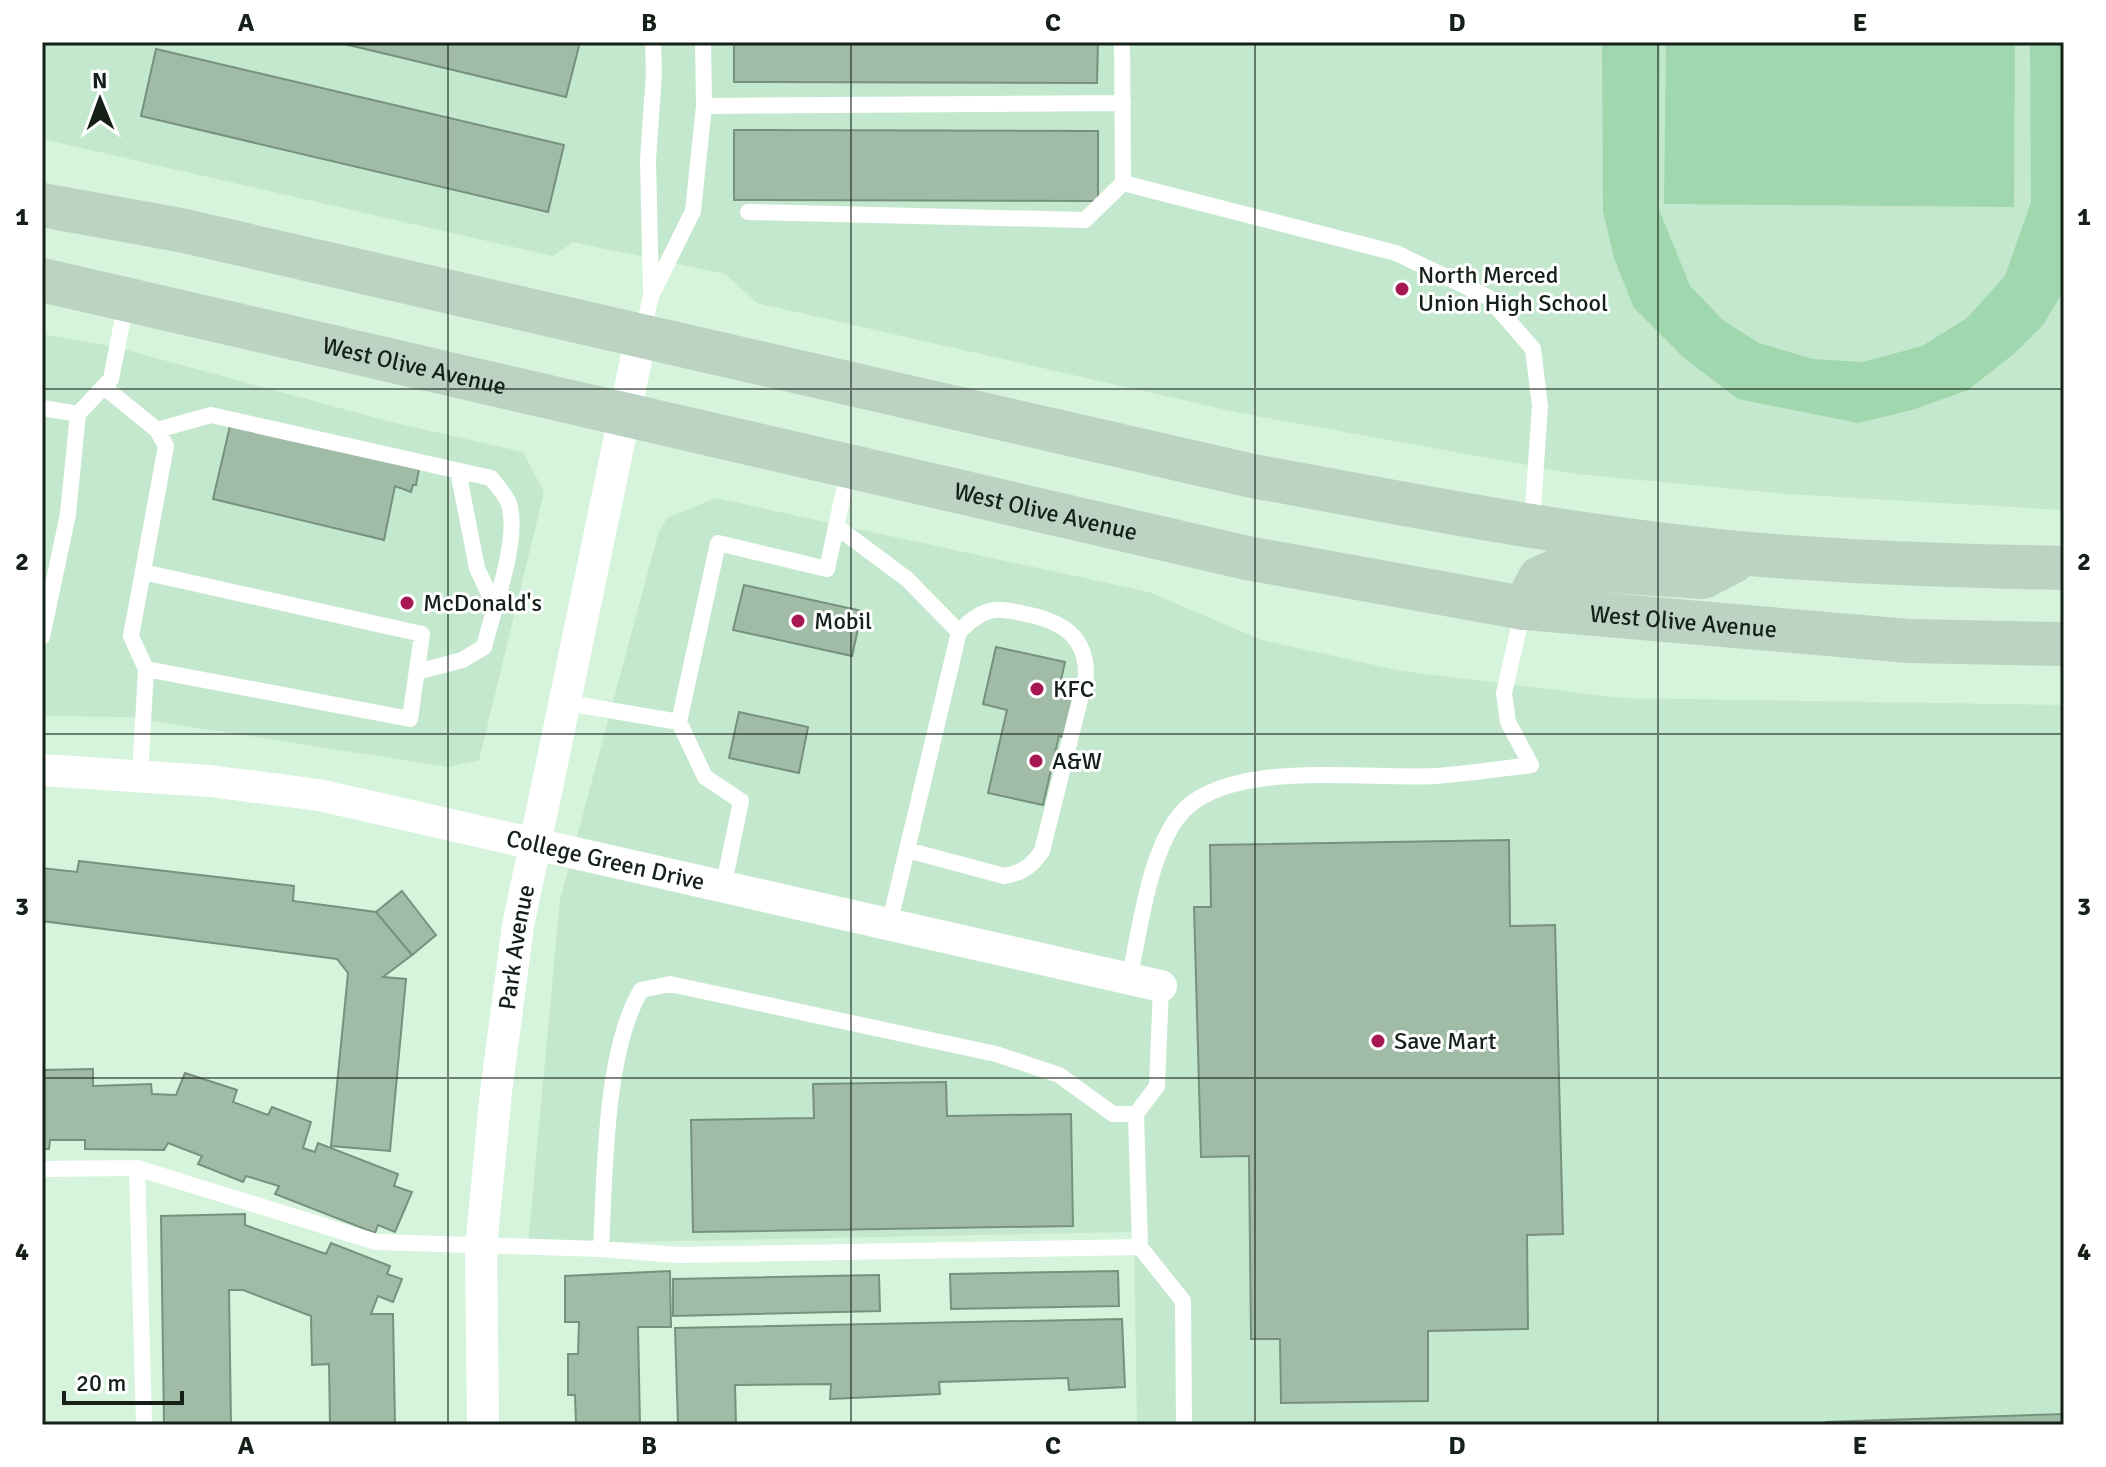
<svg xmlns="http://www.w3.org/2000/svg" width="2106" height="1467" font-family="Signika,sans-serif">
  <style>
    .built { fill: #c4e8cd }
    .green { fill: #a0d7ae }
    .building { fill: #a0bca7; stroke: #76917d; stroke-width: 2 }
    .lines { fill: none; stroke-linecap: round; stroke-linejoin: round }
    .service { stroke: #fff; stroke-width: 16 }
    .minor { stroke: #fff; stroke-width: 32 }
    .secondary { stroke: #bcd3c3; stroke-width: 44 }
    .grid { fill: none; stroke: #152018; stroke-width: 2; stroke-opacity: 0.55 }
    .poi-dot { fill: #a71754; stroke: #fff; stroke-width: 3 }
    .labels { text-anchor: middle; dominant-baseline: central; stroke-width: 6; stroke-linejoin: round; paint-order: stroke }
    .poi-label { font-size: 24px; fill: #152018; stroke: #fff; text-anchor: start }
    .street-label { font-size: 24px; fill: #152018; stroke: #fff }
    .neatline { fill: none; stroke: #152018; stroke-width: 3 }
    .grid-label { font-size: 26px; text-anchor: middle; font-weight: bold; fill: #152018 }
  </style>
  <rect width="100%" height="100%" fill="#d6f3dc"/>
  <path class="built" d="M42,42H2064V510L1787,494L1577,474L1240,413L757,303L725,274L573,242L553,256L42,139Z
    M42,334L115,347L395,423L523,452L544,492L479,760L448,767L127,717L42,716Z
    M715,498L1149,592L1262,640L1401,671L1621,698L2064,705V1425H1137L1134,1232L528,1244L560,900L658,534L667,518Z"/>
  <path class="green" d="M1602,42H1660L1659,209L1690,286L1724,321L1759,343L1813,359L1863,362L1922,346L1967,318L2005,276L2031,202L2030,42H2064V290L2043,325L2015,353L1968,390L1912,410L1858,423L1738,399L1684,358L1634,308L1614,258L1603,211Z
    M1666,42H2015L2014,207L1664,204Z"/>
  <path class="building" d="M336,42H580L566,97Z
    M734,42H1098L1097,83L734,82Z
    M156,49L564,145L548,212L141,116Z
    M734,130L1098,131V201L734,200Z
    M230,426L419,469L416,485H413L411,492L395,486L384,540L213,499Z
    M744,585L862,611L852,656L733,630Z
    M996,647L1065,662L1061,680L1071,682L1068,694L1076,695L1067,738L1059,736L1043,805L988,793L1007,710L983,704Z
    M739,712L808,727L799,773L729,758Z
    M1509,840L1510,926L1555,925L1563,1234L1527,1235L1528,1329L1428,1331V1401L1281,1403L1280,1339H1251L1249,1156L1201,1157L1194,907H1211L1210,845Z
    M79,861L294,886L293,901L376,912L412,955L383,977L406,979L390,1151L331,1146L348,973L337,959L42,921V868L77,872Z
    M402,891L436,935L412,955L376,912Z
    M93,1069V1086L151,1084L152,1094L176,1095L185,1073L237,1090L233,1102L268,1115L272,1107L311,1122L303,1148L315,1152L318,1143L398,1174L394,1186L412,1192L395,1232L378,1225L375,1233L275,1194L279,1186L246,1176L243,1182L198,1164L202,1156L168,1143L164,1150L85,1149V1140H50L49,1149H42V1070Z
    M946,1082L947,1116L1071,1114L1073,1226L693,1232L691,1120L814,1118L813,1084Z
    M245,1214V1225L326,1254L331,1243L390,1266L387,1274L402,1279L393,1302L378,1296L371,1314H393L395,1425H330L329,1364L312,1365L311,1316L243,1290H229L231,1425H164L161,1216Z
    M670,1271L671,1327H638L640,1425H576L575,1395H568V1354H578L579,1322H565V1276Z
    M1118,1271L1119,1306L951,1309L950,1274Z
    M879,1275L880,1311L673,1316V1279Z
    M1122,1319L1125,1387L1069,1390L1068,1378L939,1382L940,1394L830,1399L831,1384L735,1385L736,1425H678L675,1328Z
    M2064,1414V1425H1826V1422Z"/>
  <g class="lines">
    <path class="service" d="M704,106L1123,103
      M1123,183L1396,253L1488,297L1533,349L1540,406L1532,523
      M748,212L1085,220L1123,183L1122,42
      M651,292L648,160L654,73L653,42
      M642,334L651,296L693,211L704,106L703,42
      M104,387L157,430L166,446L131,636L146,669L140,776
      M42,408L78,414L111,379L126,302
      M157,430L211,415L491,478C497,486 506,495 509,504C520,539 493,610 484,647L462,660L417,672
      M458,471L477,568L494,605
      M837,527L907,579L959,632
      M143,572L422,634L410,719L146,669
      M42,637L68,514L78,414
      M562,702L679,722L718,543L827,569L849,467
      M679,722L705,777L741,801L723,888
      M889,925L959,632C968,623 977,614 990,611C999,608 1012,611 1021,613C1059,620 1087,634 1086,676L1042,851C1032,866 1022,873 1004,876L907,850
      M1129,979C1140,931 1148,857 1178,817C1222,757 1367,780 1434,776C1466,774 1499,769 1531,765L1508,722L1504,693L1523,610
      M137,1168L144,1425
      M42,1169L137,1168L376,1242L601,1249C605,1175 604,1053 641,990L670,984L996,1054L1059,1075L1113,1114H1136L1157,1086L1161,986
      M1140,1247L1183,1301L1184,1425
      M601,1249L678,1255L1140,1247L1136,1114"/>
    <g class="minor">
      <path id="s1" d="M42,770L209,781L319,795L1161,986"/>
      <path id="s2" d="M483,1425L481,1248L496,1092L518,926L641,336"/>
    </g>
    <g class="secondary">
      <path d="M42,205L180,230L1248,475C1414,506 1582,539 1750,554C1854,563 1959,566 2064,568"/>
      <path id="s3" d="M42,280L1247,558L1524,608L1909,641L2064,644"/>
      <path d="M1524,608L1540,578L1563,568L1703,577L1732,562"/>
    </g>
  </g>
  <path class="grid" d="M448,42V1425M851,42V1425M1255,42V1425M1658,42V1425M42,389H2064M42,734H2064M42,1078H2064"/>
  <g class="poi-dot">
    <circle cx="1402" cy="289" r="8"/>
    <circle cx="407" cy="603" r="8"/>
    <circle cx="798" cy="621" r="8"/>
    <circle cx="1037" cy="689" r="8"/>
    <circle cx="1036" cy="761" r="8"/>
    <circle cx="1378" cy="1041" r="8"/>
  </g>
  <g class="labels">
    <g class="poi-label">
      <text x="1418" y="275">North Merced<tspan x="1418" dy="28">Union High School</tspan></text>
      <text x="423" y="603">McDonald's</text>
      <text x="814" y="621">Mobil</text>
      <text x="1053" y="689">KFC</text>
      <text x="1052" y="761">A&amp;W</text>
      <text x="1394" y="1041">Save Mart</text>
    </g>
    <g class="street-label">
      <text stroke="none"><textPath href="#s3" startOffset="382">West Olive Avenue</textPath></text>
      <text stroke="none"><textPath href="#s3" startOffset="1030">West Olive Avenue</textPath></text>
      <text stroke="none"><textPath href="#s3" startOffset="1678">West Olive Avenue</textPath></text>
      <text stroke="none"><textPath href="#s1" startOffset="572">College Green Drive</textPath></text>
      <text stroke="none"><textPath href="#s2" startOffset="480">Park Avenue</textPath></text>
    </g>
  </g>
  <rect width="2106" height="1467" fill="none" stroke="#ffffff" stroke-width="88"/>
  <g transform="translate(100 100) rotate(359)" stroke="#ffffff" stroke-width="6" paint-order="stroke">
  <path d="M0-6L14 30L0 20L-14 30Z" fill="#152018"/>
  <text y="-12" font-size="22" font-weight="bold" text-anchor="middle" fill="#152018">N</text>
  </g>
  <path d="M64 1391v12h118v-12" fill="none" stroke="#152018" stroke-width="4"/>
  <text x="76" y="1391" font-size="24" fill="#152018" stroke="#ffffff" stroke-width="6" paint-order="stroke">20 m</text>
  <rect x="44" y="44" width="2018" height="1379" class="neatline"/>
  <g class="grid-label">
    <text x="246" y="31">A</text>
    <text x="649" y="31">B</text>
    <text x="1053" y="31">C</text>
    <text x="1457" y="31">D</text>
    <text x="1860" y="31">E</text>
    <text x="22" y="225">1</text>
    <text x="2084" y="225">1</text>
    <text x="22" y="570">2</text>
    <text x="2084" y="570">2</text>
    <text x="22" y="915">3</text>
    <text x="2084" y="915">3</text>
    <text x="22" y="1260">4</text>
    <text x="2084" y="1260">4</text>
    <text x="246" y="1454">A</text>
    <text x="649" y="1454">B</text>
    <text x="1053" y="1454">C</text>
    <text x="1457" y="1454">D</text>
    <text x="1860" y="1454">E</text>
  </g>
</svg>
